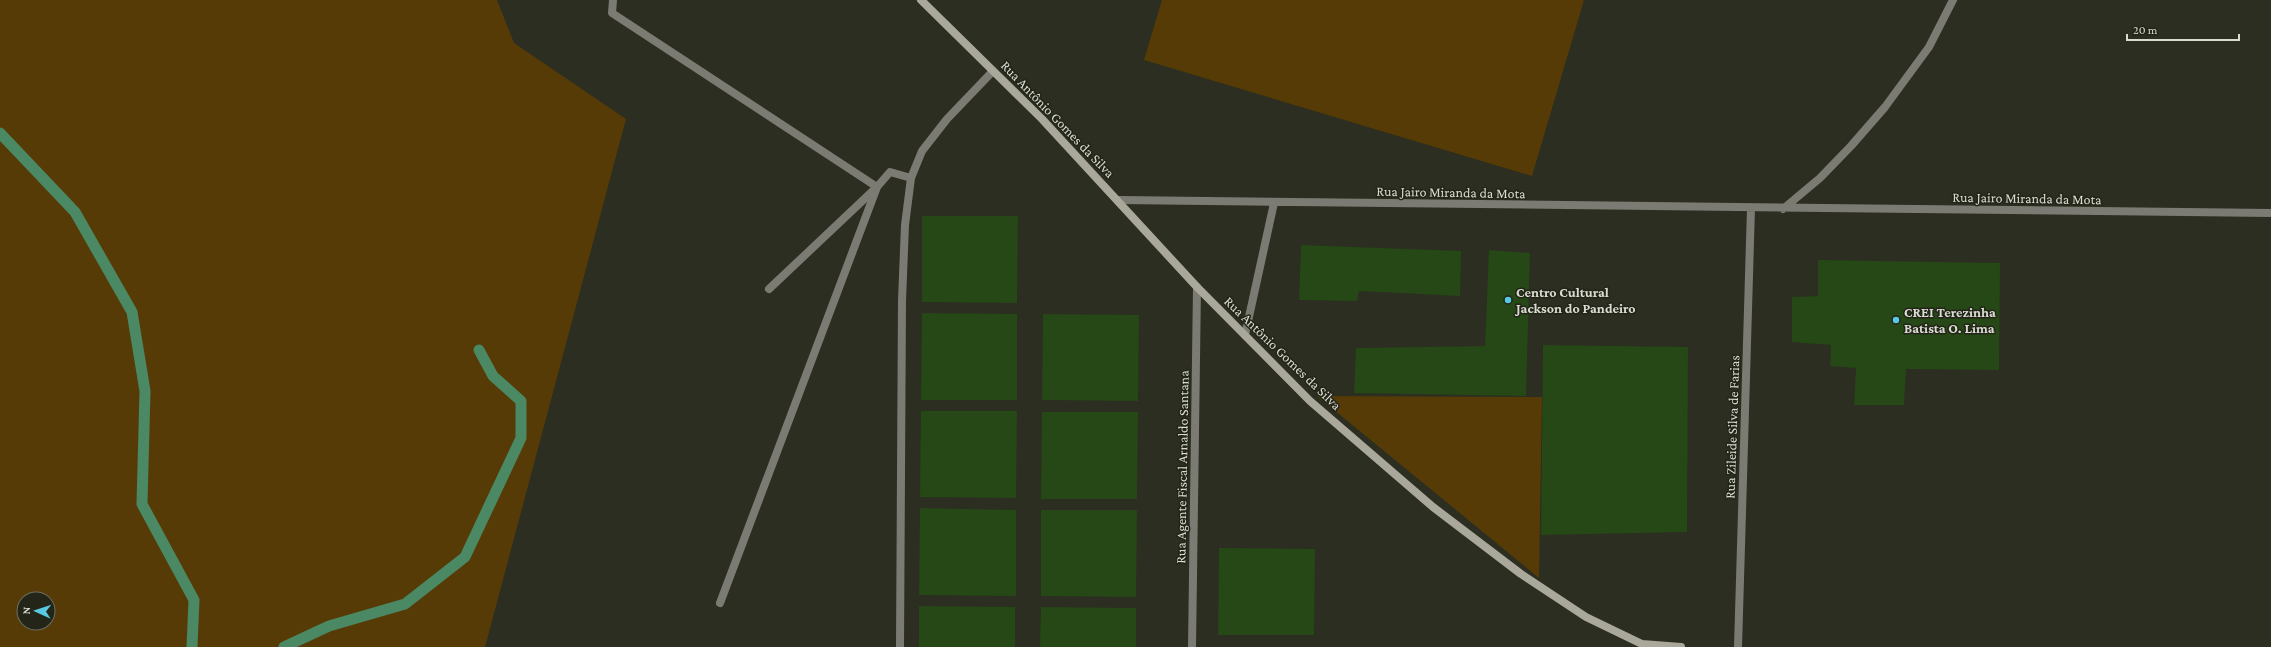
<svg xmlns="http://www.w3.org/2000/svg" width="2271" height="647" font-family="'Crimson Pro',serif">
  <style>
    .green { fill: #563b07; fill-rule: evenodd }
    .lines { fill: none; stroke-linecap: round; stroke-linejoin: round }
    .stream { stroke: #4b8864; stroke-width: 11 }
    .building { fill: #264716 }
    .street { stroke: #7c7b73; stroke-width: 8 }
    .secondary { stroke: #aaa79b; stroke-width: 8 }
    .poi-dot { fill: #58c9e3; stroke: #222517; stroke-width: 1.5 }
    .labels { text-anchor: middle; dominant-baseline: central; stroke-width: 3; stroke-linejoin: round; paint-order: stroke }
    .street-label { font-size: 14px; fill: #dadcd3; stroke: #222517 }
    .poi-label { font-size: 14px; font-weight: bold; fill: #dadcd3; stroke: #222517; text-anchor: start }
  </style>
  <rect width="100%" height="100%" fill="#2b2e20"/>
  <path class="green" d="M0,0H497L514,43L626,119L485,647H0ZM24,599H48V623H24Z
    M1162,0H1584L1532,176L1144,60Z
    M1317,396L1542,397L1539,578Z"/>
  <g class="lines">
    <path class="stream" d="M0,133L75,212L132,312L145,391L142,504L194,600L192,647
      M284,647L329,626L405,604L465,557L521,438V401L493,376L479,350"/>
  </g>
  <path class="building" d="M922,216H1018L1017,303L922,302Z
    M1301,245L1461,251L1460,296L1359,291L1357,301L1299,300Z
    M1489,250L1530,253L1526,396L1354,393L1356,348L1485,346Z
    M1818,260L2000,263L1999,370L1906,369L1904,405H1854L1856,368L1830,366L1831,345L1792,342V297L1818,296Z
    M922,313L1017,314V400H921Z
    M1043,314L1139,315L1138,401L1042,400Z
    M1543,345L1688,347L1687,532L1541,535Z
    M921,411H1017L1016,498L920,497Z
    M1042,412H1138L1137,499H1041Z
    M920,508L1016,510V596L919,595Z
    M1041,510H1137L1136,597L1041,596Z
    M1219,548L1315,549L1314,635H1218Z
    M919,606L1015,607V647H919Z
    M1041,607L1136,608V647H1040Z"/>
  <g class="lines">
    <path class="street" d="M613,0L612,13L877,187L769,289
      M1119,200L2271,213
      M1783,209L1820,178L1851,146L1885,107L1929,47L1953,0
      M1245,335L1274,203
      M720,603L877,187L890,172L911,178
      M900,647L902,300L905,225L911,178L922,151L947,119L993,71
      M1192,647L1197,287
      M1738,647L1751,208"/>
    <path class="secondary" d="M921,0L1042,119L1197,287L1310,401L1433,507L1521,574L1586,617L1642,644L1681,647"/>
  </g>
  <g class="poi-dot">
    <circle cx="1508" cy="300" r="4"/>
    <circle cx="1896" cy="320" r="4"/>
  </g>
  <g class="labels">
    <g class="street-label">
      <text transform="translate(1058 119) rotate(46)">Rua Antônio Gomes da Silva</text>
      <text transform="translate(1451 192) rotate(1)">Rua Jairo Miranda da Mota</text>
      <text transform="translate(2027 198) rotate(1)">Rua Jairo Miranda da Mota</text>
      <text transform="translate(1283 353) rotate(44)">Rua Antônio Gomes da Silva</text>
      <text transform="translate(1732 427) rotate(-88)">Rua Zileide Silva de Farias</text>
      <text transform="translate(1182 467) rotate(-89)">Rua Agente Fiscal Arnaldo Santana</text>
    </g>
    <g class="poi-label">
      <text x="1516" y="292">Centro Cultural<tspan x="1516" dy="16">Jackson do Pandeiro</tspan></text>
      <text x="1904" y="312">CREI Terezinha<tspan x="1904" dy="16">Batista O. Lima</tspan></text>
    </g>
  </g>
  <g transform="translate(36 611) rotate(273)"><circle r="19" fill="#222517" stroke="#6c6e62"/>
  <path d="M0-3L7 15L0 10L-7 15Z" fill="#58c9e3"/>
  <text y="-6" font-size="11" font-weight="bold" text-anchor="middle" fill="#dadcd3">N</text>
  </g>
  <path d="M2127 34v6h112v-6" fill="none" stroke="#dadcd3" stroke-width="2"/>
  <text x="2133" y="34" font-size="12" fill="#dadcd3" stroke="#222517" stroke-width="3" paint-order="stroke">20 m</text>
</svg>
